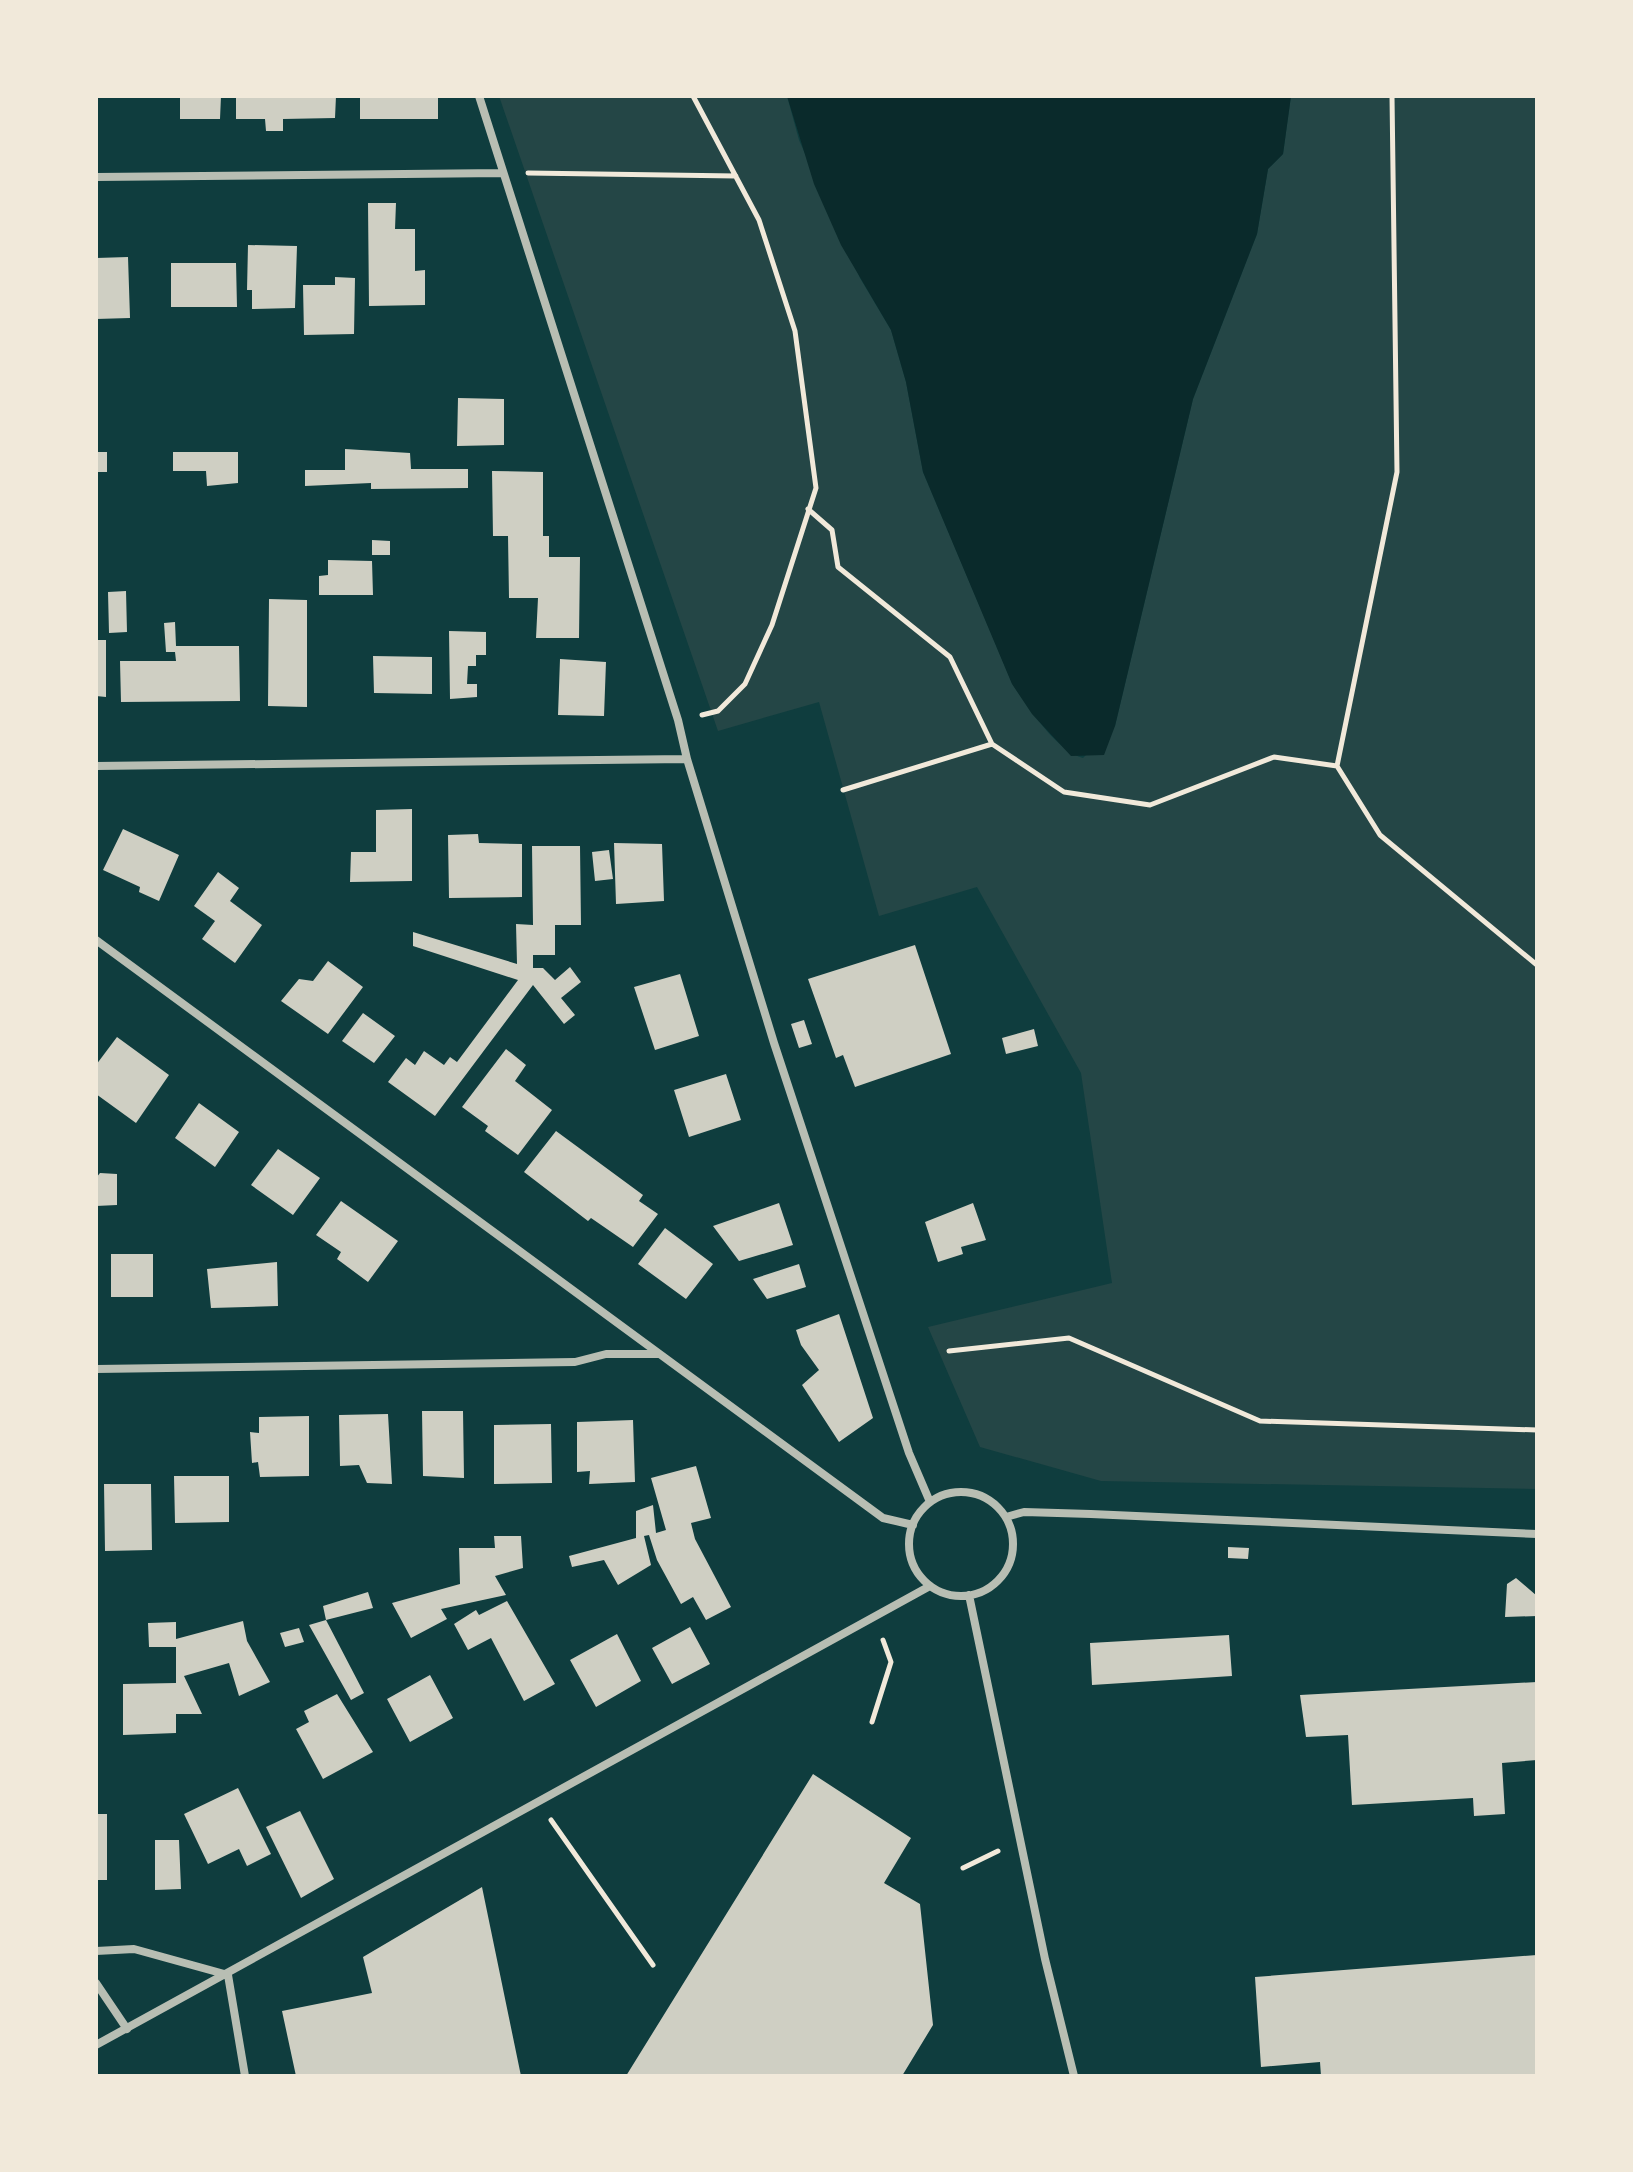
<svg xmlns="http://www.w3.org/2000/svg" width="1633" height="2172" font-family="Jost,sans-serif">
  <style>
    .green { fill: #244646 }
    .water { fill: #0a2a2b }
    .building { fill: #cfcfc3 }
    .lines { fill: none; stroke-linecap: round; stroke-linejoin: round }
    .path { stroke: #f1e9da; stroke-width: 5 }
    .minor { stroke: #b8beb3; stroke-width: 8 }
  </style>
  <rect width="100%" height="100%" fill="#0f3d3e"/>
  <path class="green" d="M499,96H787L799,140L860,278L891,330L906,382L923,472L1012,683C1027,706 1057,752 1083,758L1115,726L1193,399L1257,234L1268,169L1283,154L1291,96H1537V1489L1101,1481L980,1447L928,1327L1112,1283L1081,1073L977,887L879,916L819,702L718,731Z"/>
  <path class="water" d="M787,96H1291L1283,154L1268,169L1257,234L1193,399L1115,726L1104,755L1071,756L1032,714L1012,684L923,472L906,382L891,330L841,245L814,184Z"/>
  <path class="building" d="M180,96H221L220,119H180Z
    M236,96H336L335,118L283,119V131H266L265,119H236Z
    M360,96H438V119H360Z
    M368,203H396L395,229H415V271L425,270V305L369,306Z
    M248,245L297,246L295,308L252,309V290H247Z
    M128,257L130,318L96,319V258Z
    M171,263H236L237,307H171Z
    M335,277L355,278L354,334L304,335L303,285H335Z
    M458,398L504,399V445L457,446Z
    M345,449L410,453L411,469H468V488L371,489V483L305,486V470H345Z
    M96,452H107V472H96Z
    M173,452H238V483L207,486L206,471H173Z
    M492,471L543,472V536H549V557H580L579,638H536L538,598H509L508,536H493Z
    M372,540L390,541V555H372Z
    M328,560L372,561L373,595H319V576L328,575Z
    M126,591L127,632L109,633L108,592Z
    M269,599L307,600V707L268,706Z
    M175,622L176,646H239L240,701L121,702L120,661H176L175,652H166L164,623Z
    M449,631L486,632V655H476V666H468L467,684H477V697L450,699Z
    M96,640H106V697L96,696Z
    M373,656L432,657V694L374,693Z
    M560,659L606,662L604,716L558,715Z
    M412,809V881L350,882L351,852H376V810Z
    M123,829L179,855L159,901L139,892L140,887L103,870Z
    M478,834L479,843L522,844V897L449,898L448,835Z
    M614,843L662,844L664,901L616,904Z
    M532,846H580L581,925H555V955H533V968H543L555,980L570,967L581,982L561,998L575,1015L564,1024L533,985L435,1116L388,1082L406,1058L415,1065L424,1051L444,1065L450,1057L457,1062L518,980L413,946V932L517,964L516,924L533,925Z
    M609,850L613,879L595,881L592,852Z
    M218,872L239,888L230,901L262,925L235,963L202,939L215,921L194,906Z
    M915,945L951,1054L855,1087L843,1055L836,1058L808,979Z
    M328,961L363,987L328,1034L281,1001L299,979L313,981Z
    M680,974L699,1036L655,1050L634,987Z
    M363,1013L395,1036L374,1063L342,1041Z
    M804,1020L812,1044L799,1048L791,1024Z
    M1034,1029L1038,1046L1006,1054L1002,1038Z
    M117,1037L169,1075L136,1123L96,1094V1065Z
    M506,1049L526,1065L515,1081L552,1110L518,1155L485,1131L488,1126L462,1107Z
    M726,1074L741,1120L689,1137L674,1090Z
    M199,1103L239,1132L215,1167L175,1138Z
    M556,1131L643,1195L639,1201L658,1214L633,1247L591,1218L588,1221L524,1172Z
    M278,1149L320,1178L293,1215L251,1185Z
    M100,1173L117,1174V1205L96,1206V1178Z
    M341,1201L398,1241L368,1282L337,1259L341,1252L316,1235Z
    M779,1203L793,1245L739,1261L713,1226Z
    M973,1203L986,1240L961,1247L963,1254L938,1262L925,1222Z
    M665,1228L713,1264L686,1299L638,1264Z
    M111,1254H153V1297H111Z
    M277,1262L278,1306L211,1308L207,1269Z
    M799,1264L806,1287L767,1299L753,1279Z
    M839,1314L873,1418L839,1442L802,1385L819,1370L801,1345L796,1330Z
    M422,1411H463L464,1478L423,1476Z
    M388,1414L392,1484L367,1483L359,1465L340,1466L339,1415Z
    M309,1416V1476L260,1477L258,1462L252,1463L250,1432L259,1433V1417Z
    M633,1420L635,1482L589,1484L590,1471L577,1472V1422Z
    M551,1424L552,1483L494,1484V1425Z
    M696,1466L711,1518L691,1523L695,1539L731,1607L706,1620L693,1597L681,1604L657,1560L649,1535L644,1536L651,1565L618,1585L604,1560L572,1567L569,1556L636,1538V1511L653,1505L656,1533L666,1530L651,1478Z
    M174,1476H229V1522L175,1523Z
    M104,1484H151L152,1550L105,1551Z
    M494,1536H521L523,1568L495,1576L506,1595L441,1609L447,1619L411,1638L392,1603L460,1584L459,1548H495Z
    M1228,1547L1249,1548L1248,1559L1228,1558Z
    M1516,1578L1537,1596V1616L1505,1617L1507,1584Z
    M368,1592L373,1608L326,1620L364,1693L351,1700L309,1625L326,1620L323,1606Z
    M507,1601L555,1684L524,1701L491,1638L468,1650L454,1624L476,1610L479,1615Z
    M243,1621L247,1641L270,1682L239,1696L229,1663L184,1676L202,1714H176V1733L123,1735V1684L176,1683V1647H149L148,1623L176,1622V1639Z
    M690,1627L710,1664L672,1684L652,1648Z
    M299,1628L304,1642L285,1647L280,1633Z
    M617,1634L641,1681L596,1707L570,1660Z
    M1229,1635L1232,1676L1092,1685L1090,1643Z
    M430,1675L453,1718L410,1742L387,1699Z
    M1537,1682V1760L1502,1763L1505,1814L1474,1816L1473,1798L1352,1805L1348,1735L1306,1737L1300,1695Z
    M337,1694L373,1752L323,1779L296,1729L309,1722L304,1711Z
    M813,1774L911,1838L884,1883L920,1904L933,2025L902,2076H626Z
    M238,1788L271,1854L247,1866L239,1849L208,1864L184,1814Z
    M300,1811L334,1879L301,1898L266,1827Z
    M96,1814H107V1880H96Z
    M155,1840H179L181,1889L155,1890Z
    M482,1887L521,2076H296L282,2011L372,1993L363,1957Z
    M1537,1955V2076H1321L1320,2062L1261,2067L1255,1977Z"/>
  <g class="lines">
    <path class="path" d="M693,96L759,220L795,331L816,488L772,625L745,684L718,711L702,715
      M528,173L736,176
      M808,509L832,530L838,567L950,657L992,744
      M1337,766L1397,472L1392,96
      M843,790L992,744L1064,792L1150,805L1274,757L1337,766L1380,835L1537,965
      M949,1351L1069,1338L1260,1421L1537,1430
      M872,1722L891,1662L883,1640
      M551,1820L653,1965
      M963,1868L998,1851"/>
    <path class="minor" d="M479,96L678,720L687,759L774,1043L909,1453L930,1502
      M96,177L503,173
      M96,766L687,759
      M96,940L883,1518L913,1525
      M96,1369L575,1362L606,1354H657
      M909 1544a52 52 0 1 1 104 0a52 52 0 1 1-104 0Z
      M1006,1517L1024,1512L1091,1514L1537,1534
      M969,1595L1045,1959L1074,2076
      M96,1951L134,1949L228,1975L245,2076
      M96,1983L127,2029
      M96,2045L930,1586"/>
  </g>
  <rect width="1633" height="2172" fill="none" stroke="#f1e9da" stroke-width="196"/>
</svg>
